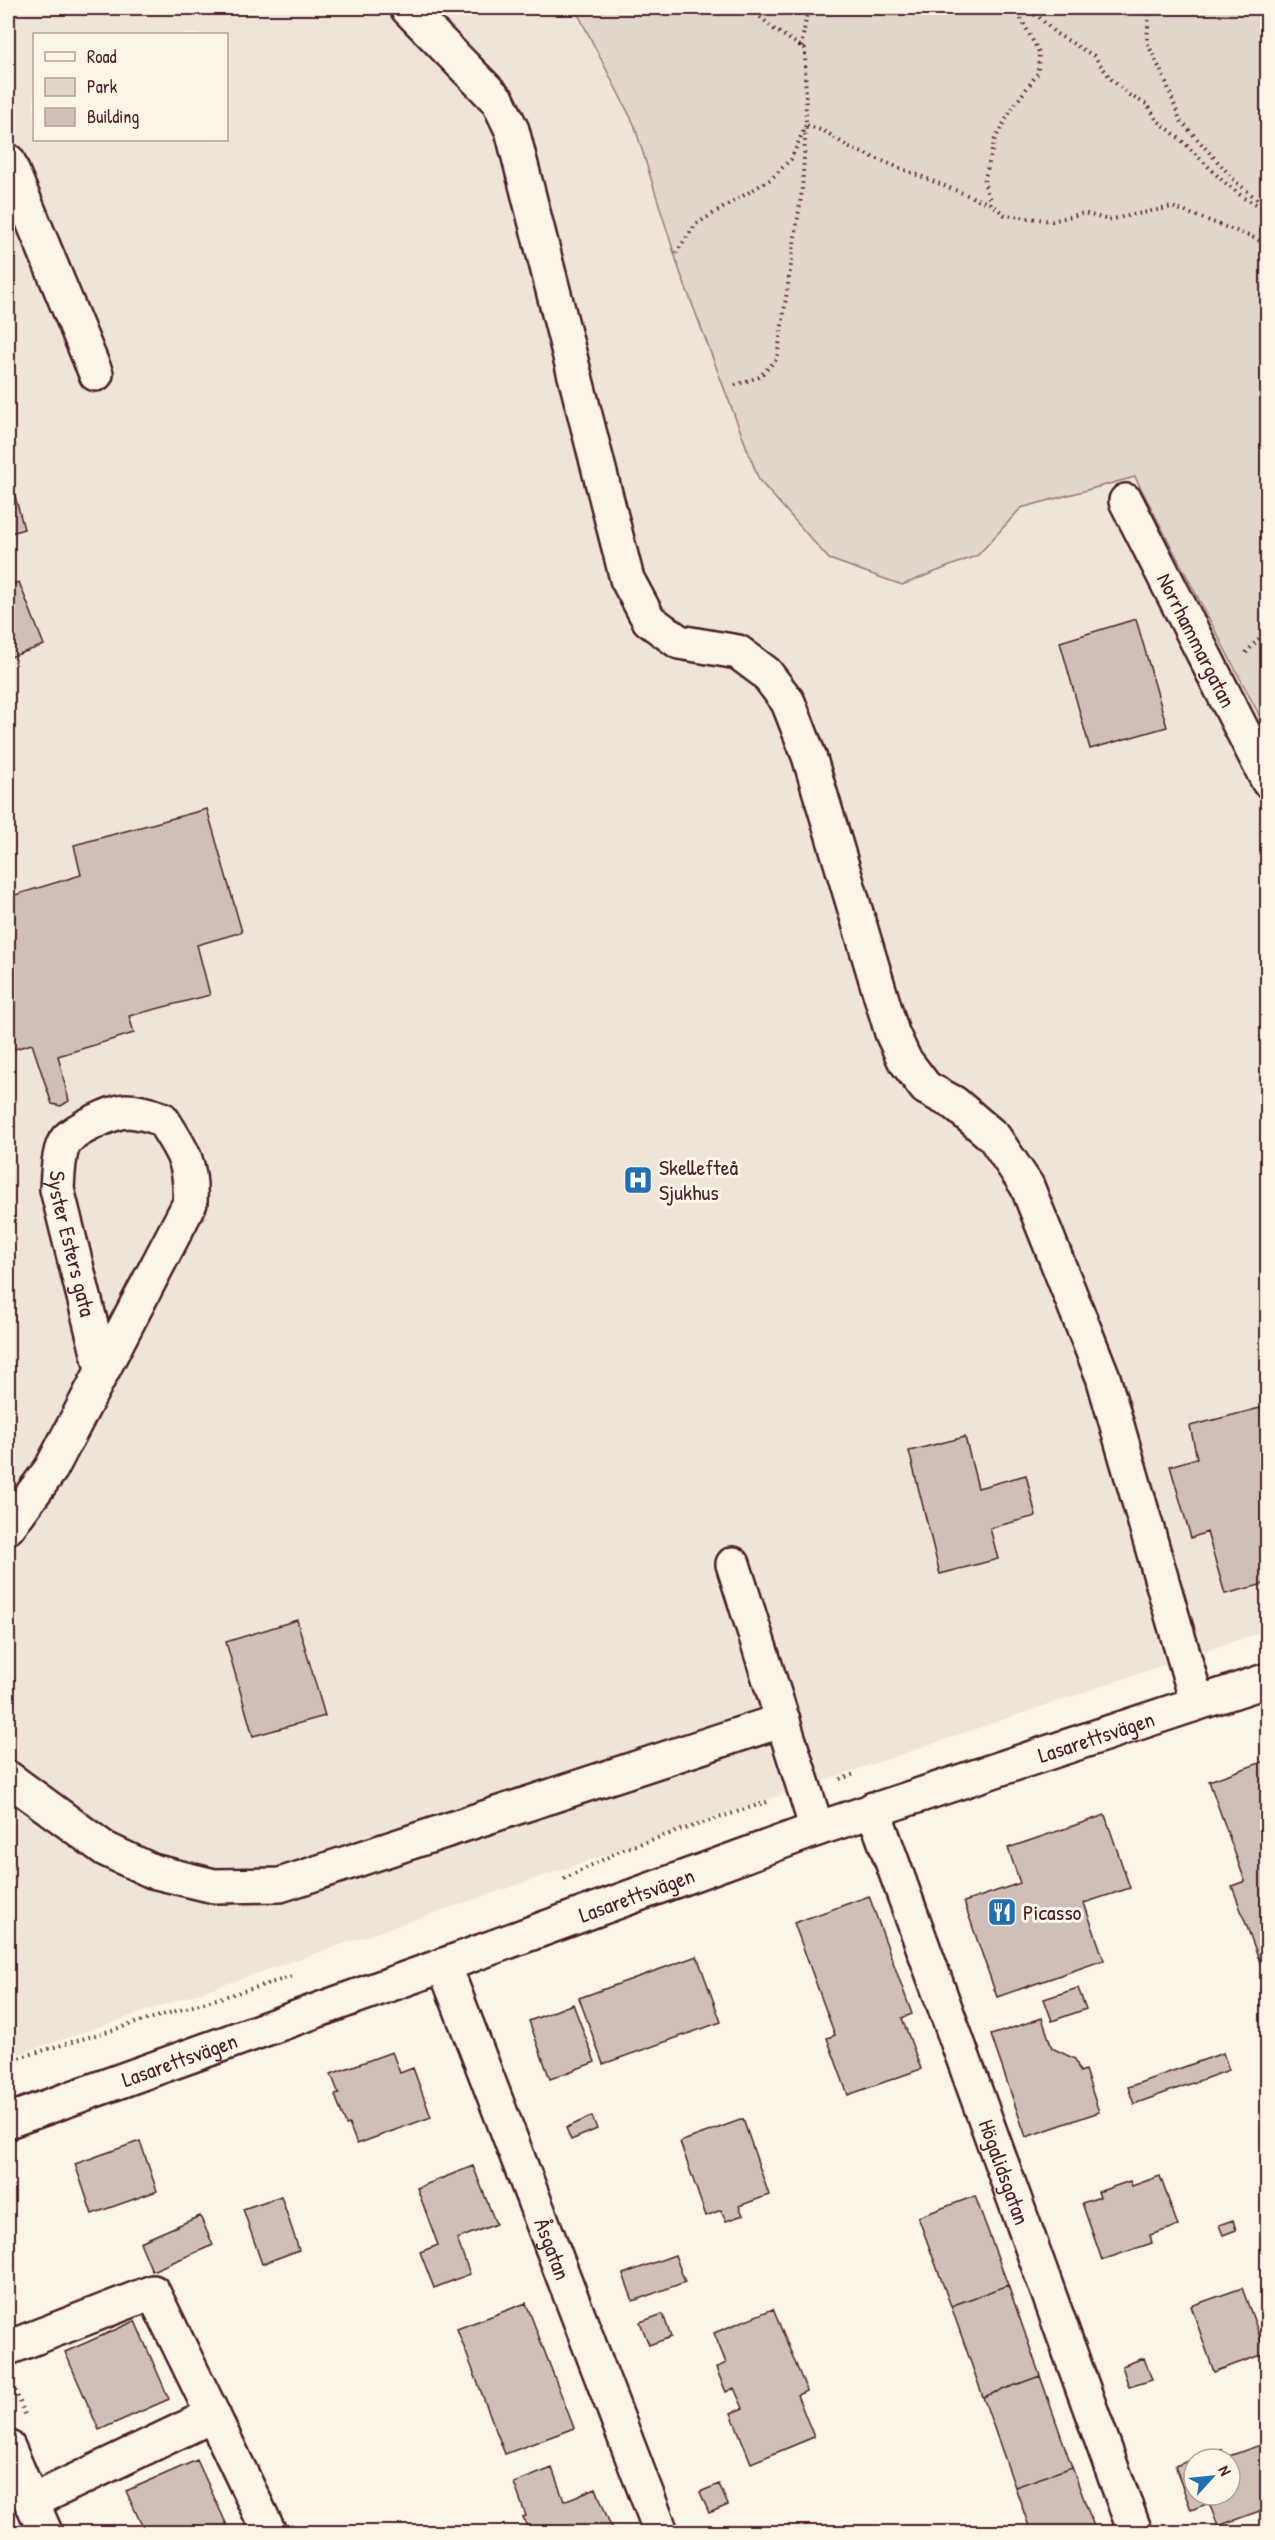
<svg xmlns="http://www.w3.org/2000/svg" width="1275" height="2540" font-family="'Patrick Hand',sans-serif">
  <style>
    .built { fill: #eee5d7; fill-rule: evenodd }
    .green { fill: #e2d5ca; stroke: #967a7a; stroke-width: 1.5 }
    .building { fill: #cfc0b7; stroke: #4a1f2b; stroke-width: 1.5 }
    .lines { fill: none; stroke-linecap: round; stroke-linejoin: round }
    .minor-casing { stroke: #4a1f2b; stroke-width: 38 }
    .major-casing { stroke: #4a1f2b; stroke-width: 38 }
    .path { stroke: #4a1f2b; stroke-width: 4; stroke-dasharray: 1.5 4.5; stroke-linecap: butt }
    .minor { stroke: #fcf5e5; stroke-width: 33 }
    .major { stroke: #fcf5e5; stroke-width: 33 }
    .labels { text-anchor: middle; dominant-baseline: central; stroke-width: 6; stroke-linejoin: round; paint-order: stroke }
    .street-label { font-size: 22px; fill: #4a1f2b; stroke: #fcf5e5 }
    .poi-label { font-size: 22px; fill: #4a1f2b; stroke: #fcf5e5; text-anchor: start }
  </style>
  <rect width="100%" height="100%" fill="#fcf5e5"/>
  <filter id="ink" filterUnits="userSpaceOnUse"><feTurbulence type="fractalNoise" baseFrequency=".0167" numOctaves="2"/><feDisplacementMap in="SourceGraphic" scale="12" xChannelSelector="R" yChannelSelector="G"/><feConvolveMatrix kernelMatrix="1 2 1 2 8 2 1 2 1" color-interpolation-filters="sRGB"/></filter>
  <g filter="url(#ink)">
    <path class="built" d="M8,8H575L634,124L680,272L759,480L978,555L1021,508L1135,476L1267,730V1630L8,2058ZM34,34H226V140H34Z"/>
    <path class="green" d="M575,8H1267V730L1135,477L1021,508L978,555L902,585L829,559L759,480L680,272L634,124Z"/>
    <path class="building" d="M8,470L24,529L8,534Z
      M19,582L44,645L8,658V586Z
      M1136,619L1167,727L1090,749L1060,642Z
      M207,809L242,932L197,945L210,995L129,1016L134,1033L58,1056L69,1101L61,1106L52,1104L32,1044L8,1051V897L81,875L74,845Z
      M8,1387L12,1417L8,1418Z
      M1268,1406V1583L1225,1594L1207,1532L1191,1538L1170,1466L1197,1458L1190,1426Z
      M965,1437L978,1488L1026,1475L1036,1516L990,1528L998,1559L940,1574L909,1451Z
      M297,1620L325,1716L253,1736L226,1642Z
      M1268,1760V1984L1232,1886L1245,1881L1209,1781Z
      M1105,1815L1130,1888L1084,1903L1104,1960L997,1997L964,1902L1020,1883L1008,1848Z
      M869,1896L912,2014L902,2018L921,2069L848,2095L827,2038L835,2035L794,1923Z
      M697,1956L721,2022L603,2064L579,1998Z
      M1078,1988L1086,2009L1052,2021L1044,1999Z
      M573,2004L595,2062L550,2079L529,2021Z
      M1042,2018L1052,2048L1075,2059L1080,2072L1085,2070L1099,2112L1026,2137L991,2035Z
      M392,2052L400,2073L413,2068L431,2117L357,2144L349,2124L346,2125L335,2095L339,2094L331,2074Z
      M1223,2053L1229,2070L1134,2104L1128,2087Z
      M592,2116L597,2129L571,2140L566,2128Z
      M743,2119L769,2195L739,2206L743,2215L726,2221L721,2210L706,2216L680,2142Z
      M140,2141L157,2191L92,2214L75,2164Z
      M473,2166L496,2224L457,2239L470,2274L434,2288L420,2252L438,2245L417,2188Z
      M1160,2176L1178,2226L1150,2235L1152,2243L1102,2260L1082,2203L1100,2197L1098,2192L1130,2181L1132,2186Z
      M281,2196L299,2250L262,2264L243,2209Z
      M975,2196L1008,2285L951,2306L918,2217Z
      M200,2216L213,2245L152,2271L140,2242Z
      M1233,2220L1236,2230L1223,2235L1219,2225Z
      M675,2255L685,2282L633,2301L623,2274Z
      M1008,2285L1040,2376L983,2397L951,2306Z
      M1242,2288L1266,2353L1214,2372L1191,2306Z
      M526,2303L574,2428L505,2454L457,2329Z
      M773,2309L807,2391L797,2395L814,2437L751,2463L731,2413L743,2408L734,2388L726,2392L716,2368L726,2363L714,2333Z
      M663,2314L671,2337L649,2345L640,2322Z
      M135,2321L169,2399L99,2430L65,2352Z
      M1144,2358L1152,2380L1129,2387L1122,2366Z
      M1040,2376L1072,2467L1015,2487L983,2397Z
      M1266,2443L1268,2508L1218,2526L1209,2503L1191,2510L1175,2466L1194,2459V2495H1230V2459H1195L1222,2449L1226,2457Z
      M197,2460L230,2532H145L126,2491Z
      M1072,2467L1096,2532H1031L1015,2487Z
      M552,2468L564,2501L596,2488L613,2532H529L523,2517L526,2516L514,2483Z
      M719,2484L728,2505L709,2513L700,2492Z"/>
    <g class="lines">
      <g class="minor-casing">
        <g id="minor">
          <path d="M407,8L498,101L512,130L627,579L649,620L679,642L738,652L766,673L788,702L809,756L892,1033L904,1059L926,1088L954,1103L994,1137L1027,1186L1103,1377L1197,1702"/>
          <path d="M8,161L96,374"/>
          <path id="s1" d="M1126,501L1268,781"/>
          <path id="s2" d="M8,1527L51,1469L190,1203C192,1163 183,1152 162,1119C151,1115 138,1111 126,1111C112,1112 77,1129 67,1139C58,1149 58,1176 57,1189L102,1369"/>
          <path d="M733,1564L817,1829"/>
          <path d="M8,1778L105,1849L152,1871L214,1886L280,1885L783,1720"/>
          <path id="s3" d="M873,1809L1135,2532"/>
          <path id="s4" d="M444,1965L661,2532"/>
          <path d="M8,2348L153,2292L213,2415"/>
          <path d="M8,2447L45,2532"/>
          <path d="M31,2502L213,2415L269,2532"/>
        </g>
      </g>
      <g class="major-casing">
        <g id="major">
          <path id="s5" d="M8,2121L444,1965L817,1829L1268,1680"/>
        </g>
      </g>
      <path class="path" d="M1015,8L1039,52L1038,73L1013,107L995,139L984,182L991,204L1005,215L1052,221L1084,213L1108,220L1172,207L1250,236L1268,245
        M1149,8L1147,42L1166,82L1180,120L1237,183L1267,207
        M1017,9L1038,16L1055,33L1094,56L1111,79L1129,95L1148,105L1156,119L1179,138L1223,181L1244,198L1268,210
        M801,47L808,8
        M676,253L696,224L771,179L791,159L806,125L805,49L775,30L750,8
        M735,385L759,377L777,359L802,190L806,125L826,132L850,148L990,204
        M1246,653L1263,634L1268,625
        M840,1779L855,1774
        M564,1879L624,1849L770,1801
        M8,2061L294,1976
        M13,2385L25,2414"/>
      <use href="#minor" class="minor"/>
      <use href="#major" class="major"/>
    </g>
  </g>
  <defs>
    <g id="hospital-square" transform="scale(1.5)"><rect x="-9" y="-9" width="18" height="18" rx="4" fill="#1f6fb2" stroke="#fcf5e5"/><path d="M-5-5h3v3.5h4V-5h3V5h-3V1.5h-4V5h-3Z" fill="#fff"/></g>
    <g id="restaurant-square" transform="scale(1.5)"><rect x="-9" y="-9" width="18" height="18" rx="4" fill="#1f6fb2" stroke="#fcf5e5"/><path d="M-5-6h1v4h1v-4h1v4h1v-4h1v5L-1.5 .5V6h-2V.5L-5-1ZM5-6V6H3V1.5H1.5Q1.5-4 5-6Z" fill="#fff"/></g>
  </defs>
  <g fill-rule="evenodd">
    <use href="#hospital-square" x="638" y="1180"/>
    <use href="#restaurant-square" x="1002" y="1912"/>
  </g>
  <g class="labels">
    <g class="street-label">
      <text stroke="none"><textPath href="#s1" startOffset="156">Norrhammargatan</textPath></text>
      <text stroke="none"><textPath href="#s2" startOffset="674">Syster Esters gata</textPath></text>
      <text stroke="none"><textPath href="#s5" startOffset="1154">Lasarettsvägen</textPath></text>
      <text stroke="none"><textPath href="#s5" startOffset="668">Lasarettsvägen</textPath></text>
      <text stroke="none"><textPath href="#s5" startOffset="182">Lasarettsvägen</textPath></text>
      <text stroke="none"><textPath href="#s3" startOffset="386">Högalidsgatan</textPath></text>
      <text stroke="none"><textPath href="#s4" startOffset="304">Åsgatan</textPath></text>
    </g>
    <g class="poi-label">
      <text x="659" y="1167">Skellefteå<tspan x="659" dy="25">Sjukhus</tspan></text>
      <text x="1023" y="1912">Picasso</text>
    </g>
  </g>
  <rect width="1275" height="2540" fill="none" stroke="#fcf5e5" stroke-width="30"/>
  <rect x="15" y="15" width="1245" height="2510" fill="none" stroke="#4a1f2b" stroke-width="2" filter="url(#ink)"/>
  <rect x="33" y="33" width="195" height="108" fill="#fcf5e5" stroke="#b59f9b" stroke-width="1.5"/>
  <rect x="45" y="52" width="30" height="9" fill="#fcf5e5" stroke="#b59f9b" stroke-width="1.5"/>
  <text x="87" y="63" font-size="18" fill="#4a1f2b">Road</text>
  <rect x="45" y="78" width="30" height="18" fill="#e2d5ca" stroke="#b59f9b" stroke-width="1.5"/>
  <text x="87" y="93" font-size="18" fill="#4a1f2b">Park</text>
  <rect x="45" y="108" width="30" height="18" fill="#cfc0b7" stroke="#b59f9b" stroke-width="1.5"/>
  <text x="87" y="123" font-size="18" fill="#4a1f2b">Building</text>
  <g transform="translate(1212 2477) rotate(63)"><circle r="28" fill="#fcf5e5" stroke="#b59f9b" stroke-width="1.5"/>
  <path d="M0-4.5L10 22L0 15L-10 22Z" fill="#1f6fb2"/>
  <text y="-9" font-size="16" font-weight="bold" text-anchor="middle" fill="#4a1f2b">N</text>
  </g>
</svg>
